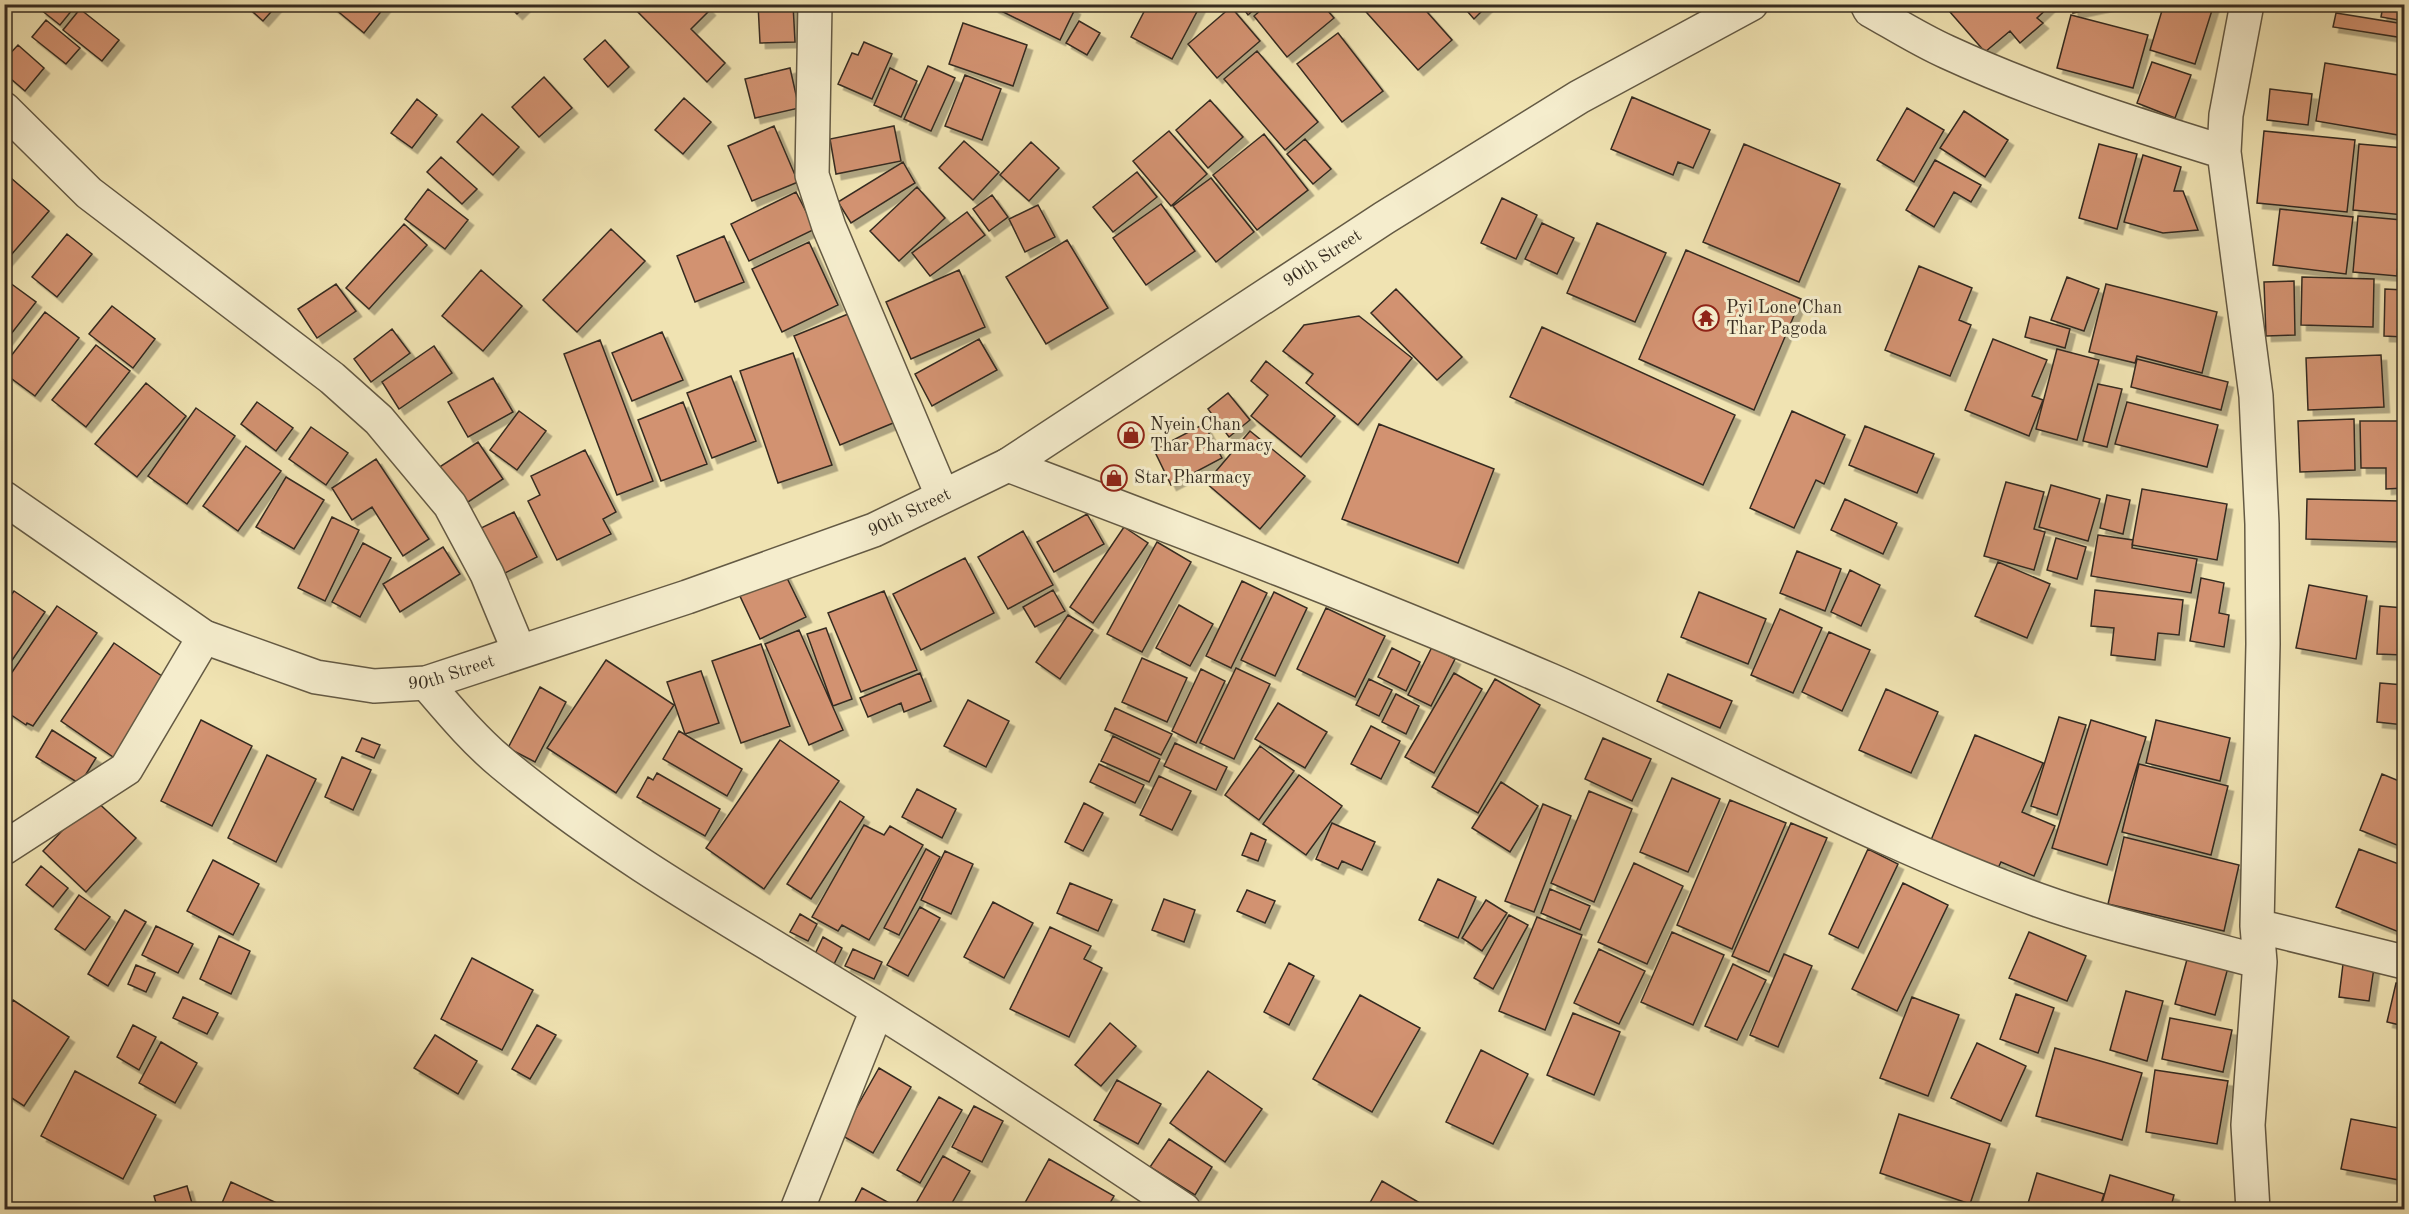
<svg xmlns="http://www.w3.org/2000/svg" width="2409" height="1214" font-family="'Old Standard TT',serif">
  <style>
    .building { fill: #d29271; stroke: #362c20; stroke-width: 1.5; filter: url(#shadow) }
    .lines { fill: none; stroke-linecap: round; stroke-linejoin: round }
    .minor-casing { stroke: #645a44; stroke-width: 36 }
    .tertiary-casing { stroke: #645a44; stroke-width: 36 }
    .minor { stroke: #f5edcd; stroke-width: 33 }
    .tertiary { stroke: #f5edcd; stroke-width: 33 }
    .labels { text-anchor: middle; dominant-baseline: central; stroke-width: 6; stroke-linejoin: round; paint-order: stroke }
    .street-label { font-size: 18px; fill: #362c20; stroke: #f5edcd }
    .poi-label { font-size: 18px; fill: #362c20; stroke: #f5edcd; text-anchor: start }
  </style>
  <defs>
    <filter id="shadow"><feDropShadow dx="5.5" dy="5.5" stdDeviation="0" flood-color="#0004"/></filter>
  </defs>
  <rect width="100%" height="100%" fill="#f0e3b2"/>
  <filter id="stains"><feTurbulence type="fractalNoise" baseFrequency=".00333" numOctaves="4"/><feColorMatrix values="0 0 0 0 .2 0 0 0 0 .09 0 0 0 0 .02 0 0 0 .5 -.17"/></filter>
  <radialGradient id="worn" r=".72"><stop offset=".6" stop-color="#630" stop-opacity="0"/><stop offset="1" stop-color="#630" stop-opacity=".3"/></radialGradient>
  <path class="building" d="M46,4H77L60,25L41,10Z
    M244,4H278L263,21Z
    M329,4H387L364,33Z
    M507,4H527L517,14Z
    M630,4H704L710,10L691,29L725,63L707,82Z
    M758,4H793L795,42L760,43Z
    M995,4H1065L1075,9L1060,40L993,7Z
    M1148,4H1201L1172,59L1131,37Z
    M1240,4H1260L1248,15Z
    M1268,4H1322L1334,18L1287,57L1254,16Z
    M1359,4H1420L1452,40L1418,70Z
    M1461,4H1489L1474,19Z
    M1943,4H2052L2037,18L2043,23L2020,43L2010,31L1985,52Z
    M2072,4H2115L2073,13Z
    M2164,4H2214L2195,64L2150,50Z
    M2383,6L2404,10V21L2381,17Z
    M1231,7L1260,41L1217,78L1188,44Z
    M80,9L119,40L102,61L63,30Z
    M2336,13L2404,24V38L2333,27Z
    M2071,15L2148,35L2133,88L2057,68Z
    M46,20L80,48L66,64L32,37Z
    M1079,21L1100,33L1087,55L1066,43Z
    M963,23L1027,45L1013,86L949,64Z
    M1338,33L1383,91L1342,122L1297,64Z
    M605,40L629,67L608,87L584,59Z
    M864,42L892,54L872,99L838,84L852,53L858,55Z
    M18,45L44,68L25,91L4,73V60Z
    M1257,51L1318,122L1285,150L1224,79Z
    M2152,62L2191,75L2175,118L2137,103Z
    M2325,63L2404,76V136L2316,121Z
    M928,66L955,78L931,131L904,119Z
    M790,68L799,108L755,118L745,79Z
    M890,68L917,81L901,117L874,105Z
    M965,75L1001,89L982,140L945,126Z
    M544,77L572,108L539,137L512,107Z
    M2270,89L2312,94L2308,125L2267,120Z
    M1632,97L1710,130L1693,168L1678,162L1673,175L1611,149Z
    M684,98L711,122L683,154L655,130Z
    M417,99L437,115L412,148L391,133Z
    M1210,100L1243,137L1208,168L1176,130Z
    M1907,108L1944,130L1914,182L1877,160Z
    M1964,111L2008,140L1985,177L1940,148Z
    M482,114L519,147L493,175L457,142Z
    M774,126L798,182L752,201L728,146Z
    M894,126L901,161L836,174L830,139Z
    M1169,131L1207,174L1171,206L1133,161Z
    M2264,131L2355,140L2347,212L2257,203Z
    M1264,134L1308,190L1257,230L1213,175Z
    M1305,139L1331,169L1313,184L1287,154Z
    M964,141L999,172L973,200L939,168Z
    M1031,142L1059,168L1029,201L1000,175Z
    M1744,144L1840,184L1799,282L1703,242Z
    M2099,144L2137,154L2117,229L2079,218Z
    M2359,144L2404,148V215L2353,210Z
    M2143,155L2181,167L2174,191H2183L2198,230L2163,233L2124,222Z
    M441,157L477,189L462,204L427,172Z
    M1935,160L1981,185L1971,202L1954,192L1934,227L1906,210Z
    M903,162L915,183L851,223L838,202Z
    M1137,172L1157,197L1113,232L1093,207Z
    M11,178L49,211L5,262L4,186Z
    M1211,178L1254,232L1216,262L1173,206Z
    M917,187L945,218L899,261L870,231Z
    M428,189L468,220L445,249L405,219Z
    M796,192L815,229L749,261L731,224Z
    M992,195L1008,217L989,231L973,209Z
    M1502,198L1537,215L1516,259L1481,243Z
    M1161,204L1195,251L1146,285L1113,238Z
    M1038,205L1055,237L1025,252L1009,219Z
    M2280,209L2353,217L2346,274L2273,265Z
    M967,212L985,235L930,276L912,253Z
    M2358,216L2402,220L2397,276L2353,272Z
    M1542,223L1574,238L1557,274L1525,259Z
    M1597,223L1666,253L1635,322L1567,293Z
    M404,224L427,245L369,309L346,288Z
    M611,229L645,261L577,332L543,300Z
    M67,234L92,254L57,297L32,277Z
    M724,236L744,282L695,302L677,256Z
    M1067,240L1108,308L1046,344L1006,277Z
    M809,242L838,305L782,332L752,269Z
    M1686,250L1801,299L1754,410L1639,359Z
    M1919,266L1972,288L1959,320L1971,325L1950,376L1885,350Z
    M481,270L522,306L483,351L442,316Z
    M959,270L985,327L911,359L886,302Z
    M2067,277L2099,289L2084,331L2051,320Z
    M2302,277L2374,279L2373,327L2301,325Z
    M6,280L36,302L4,343V282Z
    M2294,281L2295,335L2266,336L2264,282Z
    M336,284L356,311L317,338L298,309Z
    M2106,284L2217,312L2202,373L2137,356L2135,363L2089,352Z
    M1396,289L1462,357L1437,380L1371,313Z
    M2385,289L2404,290V337L2384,336Z
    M112,306L155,339L133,368L89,334Z
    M45,312L79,338L35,396L4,373V365Z
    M853,312L898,421L840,445L794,336Z
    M1359,316L1412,358L1358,425L1306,383L1313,374L1283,351L1304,325Z
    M2030,317L2070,329L2065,348L2025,337Z
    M1542,327L1735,415L1703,485L1510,397Z
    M392,329L410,353L371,382L354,359Z
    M662,332L683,380L632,401L612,353Z
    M979,339L997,370L932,406L915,374Z
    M1993,339L2047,360L2032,396L2043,400L2029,436L1965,410Z
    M600,340L653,481L617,495L564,354Z
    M96,345L130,371L86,427L52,400Z
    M434,346L452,373L399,409L382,382Z
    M2057,349L2099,360L2077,440L2036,429Z
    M793,353L832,465L778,483L740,371Z
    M2381,355L2384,407L2308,410L2306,358Z
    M2137,359L2228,382L2221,410L2131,387Z
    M1266,361L1335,416L1301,457L1251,416L1268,395L1251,381Z
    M731,376L756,441L712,458L687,393Z
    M493,378L513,412L468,437L448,402Z
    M146,383L186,416L137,477L95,444Z
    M2098,384L2122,389L2107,447L2083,441Z
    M1228,393L1250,420L1229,437L1208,409Z
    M257,402L293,428L276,451L241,424Z
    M683,402L707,464L661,481L638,420Z
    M2127,402L2218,425L2207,467L2115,444Z
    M196,408L235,436L187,504L148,476Z
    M519,411L546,431L517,470L490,450Z
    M1792,411L1845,435L1824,484L1816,480L1794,528L1750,508Z
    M2354,419L2355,470L2300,472L2298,421Z
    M2360,421H2404V488L2386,489V468H2361Z
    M1204,424L1222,458L1171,485L1154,450Z
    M1379,424L1494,469L1458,563L1342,519Z
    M1865,426L1934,454L1917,493L1849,465Z
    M311,427L348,453L326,485L289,459Z
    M1250,431L1305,476L1260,529L1206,483Z
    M478,442L503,479L462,506L438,468Z
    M246,446L281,471L238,531L203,506Z
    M585,450L616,512L603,519L611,534L557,560L528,501L540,495L531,476Z
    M376,459L429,539L403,556L372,507L352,520L332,488Z
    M286,477L324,500L294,549L256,527Z
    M2006,482L2044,492L2034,529L2045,532L2034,570L1984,556Z
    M2051,485L2100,499L2088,541L2039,527Z
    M2142,489L2227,504L2217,560L2132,545Z
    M2107,495L2130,500L2123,534L2100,528Z
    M1845,499L1897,523L1883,554L1831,530Z
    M2307,499L2400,501L2399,542L2306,539Z
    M514,512L537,557L499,576L477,530Z
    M1087,514L1104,544L1054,572L1037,542Z
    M332,517L359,530L325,601L298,588Z
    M1124,527L1148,543L1093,623L1070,607Z
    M1023,531L1053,585L1008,609L978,557Z
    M2098,535L2133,540L2132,548L2197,559L2191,593L2091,576Z
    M2056,538L2086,547L2077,579L2047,570Z
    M1157,542L1191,562L1142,652L1107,634Z
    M363,543L391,558L360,617L332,602Z
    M443,547L460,574L400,612L383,584Z
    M1797,551L1841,569L1825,611L1780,593Z
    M965,558L994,613L921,650L893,594Z
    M1998,562L2050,584L2027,638L1975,616Z
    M1850,570L1880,585L1861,626L1831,612Z
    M784,572L806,617L760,639L739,594Z
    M2201,578L2224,583L2219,613L2229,615L2224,647L2190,641Z
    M1242,581L1267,593L1231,668L1206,656Z
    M2309,585L2367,596L2356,659L2296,648Z
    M1053,590L1065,611L1035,627L1023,607Z
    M2095,590L2183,600L2179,635L2158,633L2155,660L2111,655L2114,628L2091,626Z
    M14,591L45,612L4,672V605Z
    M884,591L917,670L861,692L828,613Z
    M1274,592L1307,608L1275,676L1241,660Z
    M1699,592L1766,619L1748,664L1681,637Z
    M1179,605L1213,624L1190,666L1156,648Z
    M57,606L97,633L33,726L27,723L26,725L4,710V684Z
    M2380,606L2404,608V655L2377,654Z
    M1326,608L1385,636L1355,697L1297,669Z
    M1780,609L1822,628L1793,693L1751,675Z
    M1068,615L1093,630L1060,679L1036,662Z
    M826,628L852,699L833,706L807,634Z
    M799,630L843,730L809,745L765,644Z
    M1829,632L1870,650L1842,711L1802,692Z
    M114,643L169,681L116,759L61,721Z
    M761,644L790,726L741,743L712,661Z
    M1432,647L1455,659L1431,706L1408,695Z
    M1392,648L1420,662L1406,691L1378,677Z
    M1142,658L1187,678L1167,722L1122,702Z
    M606,660L674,705L616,793L547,748Z
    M1236,668L1270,684L1234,759L1200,743Z
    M1201,669L1225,681L1196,743L1172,731Z
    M701,671L719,723L685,734L667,682Z
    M920,673L931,701L904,712L901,703L868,717L860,698Z
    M1454,673L1482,689L1434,773L1405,757Z
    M1668,674L1732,701L1720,728L1657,701Z
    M1369,679L1392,690L1379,716L1356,705Z
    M1495,679L1540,705L1478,813L1432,787Z
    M2380,683L2404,685V725L2377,722Z
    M540,687L566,702L535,762L508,748Z
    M1886,689L1938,712L1911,773L1859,750Z
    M1396,694L1419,706L1406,734L1382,722Z
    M968,700L1009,721L986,767L944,746Z
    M1278,703L1327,732L1305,768L1255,739Z
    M1115,708L1172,734L1161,755L1105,730Z
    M2059,717L2086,725L2057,815L2031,806Z
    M201,720L252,746L212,826L161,801Z
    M2091,720L2146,737L2107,865L2052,848Z
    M2156,720L2230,738L2220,781L2146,763Z
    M1371,726L1400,741L1381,779L1351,764Z
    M52,730L96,758L80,784L36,757Z
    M679,731L742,769L727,796L663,759Z
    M1975,735L2043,763L2022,812L2055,826L2034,876L2001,862L1998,868L1931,840Z
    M1113,736L1160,759L1149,782L1101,761Z
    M362,738L380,745L374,758L356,751Z
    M1603,738L1651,759L1632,801L1585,779Z
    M780,740L839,781L764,889L706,848Z
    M1175,743L1227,767L1216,790L1164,766Z
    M1260,746L1294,771L1259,820L1225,795Z
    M267,755L316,779L276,862L228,838Z
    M342,757L371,770L353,810L325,797Z
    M1099,764L1144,785L1135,803L1090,782Z
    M2139,764L2228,786L2211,855L2122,832Z
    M657,773L720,809L705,836L637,797L648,777L653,780Z
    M2382,774L2404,783V848L2360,830Z
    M1299,775L1342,806L1306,855L1263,824Z
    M1159,776L1191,791L1172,830L1140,815Z
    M1672,778L1720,799L1688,872L1640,852Z
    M1501,782L1538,806L1510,852L1472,828Z
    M917,789L956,809L942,838L902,817Z
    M1589,791L1632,809L1594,902L1551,883Z
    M93,798L136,838L86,892L43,851Z
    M1730,800L1786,823L1732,949L1677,925Z
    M840,801L864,817L811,899L787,884Z
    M1084,803L1103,813L1083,851L1065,842Z
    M1543,804L1571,816L1534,912L1505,901Z
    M1332,823L1375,842L1362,870L1342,861L1338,869L1316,859Z
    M1791,823L1827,838L1769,972L1732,956Z
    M864,825L884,835L890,826L923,845L869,940L842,925L838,931L812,917Z
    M1251,833L1266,840L1258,861L1242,855Z
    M2124,837L2239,865L2224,931L2108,904Z
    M926,849L940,857L899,935L884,928Z
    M1868,849L1898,864L1858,948L1829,934Z
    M2359,849L2404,866V934L2336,907Z
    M945,851L973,864L951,914L921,900Z
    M213,860L259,884L233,935L187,911Z
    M1634,863L1683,886L1647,964L1598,942Z
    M41,866L68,888L53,907L26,885Z
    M1438,879L1476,897L1458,938L1419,920Z
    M1070,883L1112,900L1098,931L1057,913Z
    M1903,883L1948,905L1897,1011L1852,989Z
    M1550,889L1590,906L1580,930L1541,913Z
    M1247,890L1275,901L1265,923L1237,911Z
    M79,895L110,917L85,950L55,929Z
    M1164,899L1195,910L1184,942L1152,930Z
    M1486,900L1507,913L1482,951L1462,938Z
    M993,902L1033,923L1004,978L964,957Z
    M920,907L940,918L908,976L887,965Z
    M125,910L146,922L108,986L88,974Z
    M800,914L817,924L808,941L790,932Z
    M1509,915L1528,925L1493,989L1474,978Z
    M1537,917L1582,935L1545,1030L1499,1011Z
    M156,926L193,944L178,973L142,955Z
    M1050,927L1091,946L1084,959L1102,968L1069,1037L1010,1009Z
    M1672,932L1724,955L1693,1025L1641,1002Z
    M2029,932L2086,956L2067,1001L2009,978Z
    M219,936L250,951L231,994L200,979Z
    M823,937L842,948L834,964L815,954Z
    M853,949L882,962L874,979L845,966Z
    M1599,949L1645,971L1619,1024L1574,1003Z
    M2189,952L2229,964L2215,1015L2175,1004Z
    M1784,954L1812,966L1778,1047L1750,1035Z
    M472,958L533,990L502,1050L441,1019Z
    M1289,963L1314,976L1289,1025L1264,1012Z
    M1733,964L1766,980L1737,1040L1705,1026Z
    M2343,964L2374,968L2369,1001L2339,997Z
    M136,965L155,973L146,992L128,984Z
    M2396,983L2404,984V1026L2387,1022Z
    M2126,991L2163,1001L2147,1061L2110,1050Z
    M2016,994L2054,1008L2038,1053L2000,1039Z
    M1360,995L1420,1028L1372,1112L1313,1079Z
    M183,997L218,1013L207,1034L173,1018Z
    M1912,997L1959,1015L1928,1096L1880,1078Z
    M13,1000L69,1037L24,1106L4,1093V1012Z
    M1573,1013L1620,1032L1594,1095L1547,1075Z
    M2170,1018L2232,1030L2223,1072L2162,1059Z
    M1110,1023L1136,1046L1101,1086L1075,1065Z
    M133,1025L156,1037L139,1070L117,1057Z
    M537,1025L556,1035L530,1079L512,1069Z
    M435,1035L477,1061L458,1094L414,1068Z
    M161,1042L197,1063L175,1103L139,1083Z
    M1977,1043L2026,1066L2001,1121L1951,1098Z
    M2055,1048L2142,1073L2122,1140L2036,1116Z
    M1481,1050L1528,1074L1493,1144L1446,1122Z
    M879,1068L911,1087L873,1153L841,1135Z
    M2155,1070L2228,1081L2217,1144L2146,1132Z
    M75,1071L156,1115L123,1179L41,1136Z
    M1208,1071L1262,1109L1225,1162L1170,1123Z
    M1117,1080L1161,1104L1138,1144L1094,1120Z
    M939,1097L962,1110L920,1183L897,1170Z
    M974,1106L1003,1121L982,1162L952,1147Z
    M1899,1114L1990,1144L1970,1204L1880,1173Z
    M2351,1119L2404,1129V1181L2341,1169Z
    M1169,1139L1212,1167L1195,1195L1150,1167Z
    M943,1156L970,1171L948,1210H912Z
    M1049,1159L1114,1196L1106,1210H1021Z
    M2037,1173L2104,1194L2099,1210H2026Z
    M2110,1175L2174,1195L2170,1210H2100Z
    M1382,1181L1432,1210H1366Z
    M231,1182L292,1210H219Z
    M187,1186L194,1210H158L154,1196Z
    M862,1188L893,1205L891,1210H851Z"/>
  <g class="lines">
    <g class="minor-casing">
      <path id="minor" d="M815,4L812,175L829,227L942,495
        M1867,4L1870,10C1895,24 1920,40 1947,52C2036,93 2130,123 2224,152
        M2247,4L2226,115L2224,152L2256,396L2262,524L2263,644L2257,926L2260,962L2248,1125L2253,1210
        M4,109L89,193L332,378L379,420L450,505L487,574L519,651
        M1008,465C1190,534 1372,603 1550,680C1713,751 1870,839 2038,900C2110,926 2186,941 2260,962
        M426,683C450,711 474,740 503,764C618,859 750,931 876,1009C980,1074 1082,1142 1184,1210
        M4,848L126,769L204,637
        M2257,926L2404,962
        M797,1210L877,1010"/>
    </g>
    <g class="tertiary-casing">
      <g id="tertiary">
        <path id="s1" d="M4,498L204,637L316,677L374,686L426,683L687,597L874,530L1008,465L1384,218L1579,97L1751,4"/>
      </g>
    </g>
    <use href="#minor" class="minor"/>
    <use href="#tertiary" class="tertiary"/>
  </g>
  <defs>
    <g id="temple-ring" transform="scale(1.35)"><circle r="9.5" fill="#f5edcd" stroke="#8f2418" stroke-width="1.5"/><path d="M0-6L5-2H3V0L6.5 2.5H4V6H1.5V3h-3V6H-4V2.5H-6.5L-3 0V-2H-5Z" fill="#8f2418"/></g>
    <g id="shop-ring" transform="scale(1.35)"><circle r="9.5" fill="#f5edcd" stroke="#8f2418" stroke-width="1.5"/><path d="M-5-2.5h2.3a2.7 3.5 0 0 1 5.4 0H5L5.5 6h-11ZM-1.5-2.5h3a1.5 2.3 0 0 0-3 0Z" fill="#8f2418"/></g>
  </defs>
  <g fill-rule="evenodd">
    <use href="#temple-ring" x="1706" y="318"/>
    <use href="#shop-ring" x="1131" y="435"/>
    <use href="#shop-ring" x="1114" y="478"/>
  </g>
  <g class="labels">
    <g class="street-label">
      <text stroke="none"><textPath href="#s1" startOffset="1472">90th Street</textPath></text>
      <text stroke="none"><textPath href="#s1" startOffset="986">90th Street</textPath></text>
      <text stroke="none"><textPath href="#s1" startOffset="500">90th Street</textPath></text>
    </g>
    <g class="poi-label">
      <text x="1726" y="308">Pyi Lone Chan<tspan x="1726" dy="21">Thar Pagoda</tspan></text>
      <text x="1150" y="425">Nyein Chan<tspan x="1150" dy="21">Thar Pharmacy</tspan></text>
      <text x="1134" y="478">Star Pharmacy</text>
    </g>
  </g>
  <rect width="2409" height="1214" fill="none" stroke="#f0e3b2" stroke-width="24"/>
  <rect x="6" y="6" width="2397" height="1202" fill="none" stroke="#362c20" stroke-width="3"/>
  <rect x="12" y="12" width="2385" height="1190" fill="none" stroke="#362c20" stroke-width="1.5"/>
  <rect width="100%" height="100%" filter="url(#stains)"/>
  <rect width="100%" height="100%" fill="url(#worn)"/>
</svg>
